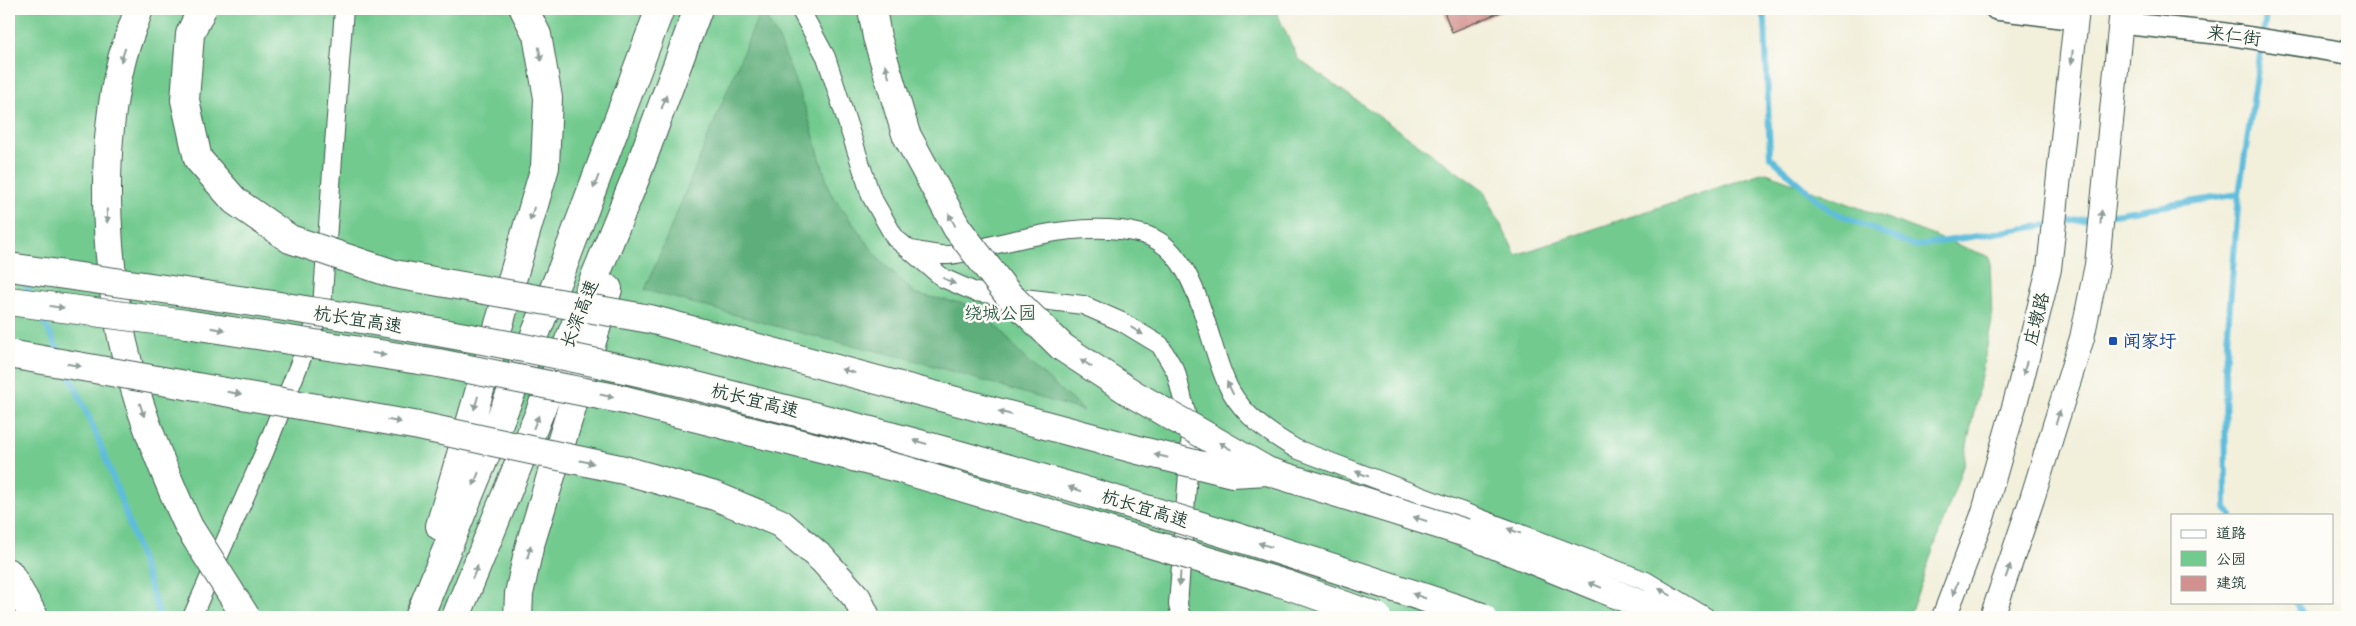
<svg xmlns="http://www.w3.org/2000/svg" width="2356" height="626" font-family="'Architects Daughter','LXGW WenKai TC',sans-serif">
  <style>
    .green { fill: #72ca8f; stroke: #488462 }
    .forest { fill: #5dae7a; stroke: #3e7657 }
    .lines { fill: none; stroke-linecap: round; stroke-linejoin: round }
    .stream { stroke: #5ebddc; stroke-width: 6 }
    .building { fill: #d2918e }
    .minor-casing { stroke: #3f584d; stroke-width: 20 }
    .tertiary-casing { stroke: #3f584d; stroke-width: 24 }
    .secondary-casing { stroke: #3f584d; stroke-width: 26 }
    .motorway-casing { stroke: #3f584d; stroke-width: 30 }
    .minor { stroke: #fff; stroke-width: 18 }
    .tertiary { stroke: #fff; stroke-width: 21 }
    .secondary { stroke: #fff; stroke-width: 24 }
    .motorway { stroke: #fff; stroke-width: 28 }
    .motorway-bridge-casing { stroke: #3f584d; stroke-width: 30; stroke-linecap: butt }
    .motorway-bridge { stroke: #fff; stroke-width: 28 }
    .oneway { fill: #8f9e9a }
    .transit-dot { fill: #1a4fb4; stroke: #fdfcf7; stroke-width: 2 }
    .labels { text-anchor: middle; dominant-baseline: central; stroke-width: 5; stroke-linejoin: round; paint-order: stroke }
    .street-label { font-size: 18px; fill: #1f3d34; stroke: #fdfcf7 }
    .park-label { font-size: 18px; fill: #34604b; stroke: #fdfcf7 }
    .transit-label { font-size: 18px; fill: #164399; stroke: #fdfcf7; text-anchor: start }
  </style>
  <rect width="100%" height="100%" fill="#fdfcf7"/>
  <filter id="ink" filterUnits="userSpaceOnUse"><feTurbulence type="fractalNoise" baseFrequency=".02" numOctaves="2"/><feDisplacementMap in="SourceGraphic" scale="10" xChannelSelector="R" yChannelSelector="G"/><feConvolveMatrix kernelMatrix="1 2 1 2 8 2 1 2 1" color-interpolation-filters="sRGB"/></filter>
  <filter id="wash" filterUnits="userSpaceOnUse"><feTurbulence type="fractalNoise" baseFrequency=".0096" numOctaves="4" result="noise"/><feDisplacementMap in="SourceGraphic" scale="20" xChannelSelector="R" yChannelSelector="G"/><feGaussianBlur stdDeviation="1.12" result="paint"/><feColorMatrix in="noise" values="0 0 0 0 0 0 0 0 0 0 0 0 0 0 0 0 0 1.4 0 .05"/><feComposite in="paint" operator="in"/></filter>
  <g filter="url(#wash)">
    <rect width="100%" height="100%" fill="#f2efdb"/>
    <path class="green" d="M9,9H1275L1298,59L1484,191L1516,255L1764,172L1990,257L1992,321L1963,466L1909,617H9Z"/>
    <path class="forest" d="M761,9L780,42L807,113L830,192L879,259L916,294L980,307L1021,355L1084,411L907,358L805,334L645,290Z"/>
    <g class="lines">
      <path class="stream" d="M1761,9L1765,20L1770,157L1829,210L1914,246L2097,217
        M2107,215L2239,194
        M22,277L32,297
        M40,313L61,356
        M68,372C107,450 133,534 160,617
        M2231,515L2226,508L2225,366L2239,194L2267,9
        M2296,602L2305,617"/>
    </g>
    <g id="blocks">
      <path class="building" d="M1443,9H1508L1452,32Z"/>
    </g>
  </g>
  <g filter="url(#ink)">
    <use href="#blocks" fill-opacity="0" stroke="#3f584d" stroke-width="1"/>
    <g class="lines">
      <g class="minor-casing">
        <path id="minor" d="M800,9L826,57L871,196L895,238L943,278L975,292L1083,305L1122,322L1160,345L1176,372L1191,433L1178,605L1181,617
          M911,250C923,252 937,256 949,255C964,254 981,248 997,244C1044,233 1094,222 1142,234C1200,248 1206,346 1230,390C1246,418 1269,433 1296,449L1646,581L1706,617
          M192,617L264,453L322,307L344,9"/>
      </g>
      <g class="tertiary-casing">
        <path id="tertiary" d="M1996,9L2076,19
          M2120,23L2226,34L2347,53"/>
      </g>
      <g class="secondary-casing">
        <path id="secondary" d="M1944,617L1983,515L2020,386L2049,269L2077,9
          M1992,617L2032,499L2082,338L2097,265L2122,9"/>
      </g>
      <g class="motorway-casing">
        <path id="motorway" d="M139,9C133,27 125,45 121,63C98,156 105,279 130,371C144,425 166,477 189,527
          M440,526L545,167L548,98L537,35L524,9
          M1466,533L1672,617
          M9,573L34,617
          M419,617L562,269L660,9
          M456,617L635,179L698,9
          M518,617L519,594L529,548L608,289"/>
      </g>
      <use href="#minor" class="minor"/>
      <use href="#tertiary" class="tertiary"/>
      <use href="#secondary" class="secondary"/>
      <use href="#motorway" class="motorway"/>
      <g class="motorway-bridge-casing">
        <path id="motorway-bridge" d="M202,9L190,34L185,100L198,159L235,201L290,239L394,274L650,319L1142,451L1232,473L1267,471L1466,533
          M872,9L877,37L906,134L957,228L1007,293L1062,347L1133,394L1267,471
          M9,267C215,296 422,324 625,369C675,380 724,393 773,406C1013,465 1248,538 1482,617
          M9,301L186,324L438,363L625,400L901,469L1288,585L1377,617
          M9,354L419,426L624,470L715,496L780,523L822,559L857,598L866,617
          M189,527L246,617"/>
      </g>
      <use href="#motorway-bridge" class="motorway-bridge"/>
    </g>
    <defs><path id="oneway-solid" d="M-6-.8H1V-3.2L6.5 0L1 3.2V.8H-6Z" transform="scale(1.25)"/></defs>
    <g class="oneway">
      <use href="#oneway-solid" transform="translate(540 54) rotate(80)"/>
      <use href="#oneway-solid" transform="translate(123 55) rotate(108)"/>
      <use href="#oneway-solid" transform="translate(2072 57) rotate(96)"/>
      <use href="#oneway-solid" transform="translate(887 71) rotate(-107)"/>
      <use href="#oneway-solid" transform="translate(664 102) rotate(-70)"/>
      <use href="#oneway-solid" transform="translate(596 182) rotate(111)"/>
      <use href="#oneway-solid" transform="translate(532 214) rotate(106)"/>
      <use href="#oneway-solid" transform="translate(107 216) rotate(88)"/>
      <use href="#oneway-solid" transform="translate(2101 217) rotate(-85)"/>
      <use href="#oneway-solid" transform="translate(952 220) rotate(-118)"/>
      <use href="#oneway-solid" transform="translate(949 281) rotate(26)"/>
      <use href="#oneway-solid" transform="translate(57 307) rotate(7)"/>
      <use href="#oneway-solid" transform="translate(218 329) rotate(9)"/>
      <use href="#oneway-solid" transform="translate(1137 331) rotate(31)"/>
      <use href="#oneway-solid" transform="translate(379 354) rotate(9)"/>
      <use href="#oneway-solid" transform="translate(1086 363) rotate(-146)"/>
      <use href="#oneway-solid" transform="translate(74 365) rotate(10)"/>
      <use href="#oneway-solid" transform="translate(2025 368) rotate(104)"/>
      <use href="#oneway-solid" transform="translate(848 371) rotate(-165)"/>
      <use href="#oneway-solid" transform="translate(1230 388) rotate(-117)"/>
      <use href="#oneway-solid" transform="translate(234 393) rotate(10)"/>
      <use href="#oneway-solid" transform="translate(607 396) rotate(11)"/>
      <use href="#oneway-solid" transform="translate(476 403) rotate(106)"/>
      <use href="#oneway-solid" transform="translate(142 410) rotate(72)"/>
      <use href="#oneway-solid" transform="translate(1005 413) rotate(-165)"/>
      <use href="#oneway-solid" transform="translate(2058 417) rotate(-73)"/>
      <use href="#oneway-solid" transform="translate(394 421) rotate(10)"/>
      <use href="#oneway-solid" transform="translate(536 422) rotate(-68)"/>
      <use href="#oneway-solid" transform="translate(920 442) rotate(-165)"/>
      <use href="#oneway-solid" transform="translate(1225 446) rotate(-150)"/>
      <use href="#oneway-solid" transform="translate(1161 456) rotate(-167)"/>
      <use href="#oneway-solid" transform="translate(587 462) rotate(12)"/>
      <use href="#oneway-solid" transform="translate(1362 474) rotate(-159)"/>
      <use href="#oneway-solid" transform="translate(476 479) rotate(112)"/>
      <use href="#oneway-solid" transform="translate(1075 489) rotate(-163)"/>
      <use href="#oneway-solid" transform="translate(1420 519) rotate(-163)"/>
      <use href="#oneway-solid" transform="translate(1514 531) rotate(-159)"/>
      <use href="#oneway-solid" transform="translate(1265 545) rotate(-163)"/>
      <use href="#oneway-solid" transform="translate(529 552) rotate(-76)"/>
      <use href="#oneway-solid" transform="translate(2008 571) rotate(-71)"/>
      <use href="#oneway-solid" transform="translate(475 572) rotate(-68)"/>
      <use href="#oneway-solid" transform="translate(1180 579) rotate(94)"/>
      <use href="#oneway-solid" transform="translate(1595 585) rotate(-158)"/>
      <use href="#oneway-solid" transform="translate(1955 589) rotate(111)"/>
      <use href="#oneway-solid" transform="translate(1665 592) rotate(-150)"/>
      <use href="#oneway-solid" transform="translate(1419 596) rotate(-161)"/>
    </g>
  </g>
  <rect class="transit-dot" x="2108" y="336" width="10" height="10" rx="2.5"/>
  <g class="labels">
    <g class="street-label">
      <text transform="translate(2234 36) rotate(8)">来仁街</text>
      <text transform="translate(580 314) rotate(-68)">长深高速</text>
      <text transform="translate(2037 319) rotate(-76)">庄墩路</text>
      <text transform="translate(358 320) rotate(9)">杭长宜高速</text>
      <text transform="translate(755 401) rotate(14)">杭长宜高速</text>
      <text transform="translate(1145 509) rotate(17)">杭长宜高速</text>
    </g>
    <g class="park-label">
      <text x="1000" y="313">绕城公园</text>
    </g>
    <g class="transit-label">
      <text x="2123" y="341">闻家圩</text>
    </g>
  </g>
  <rect width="2356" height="626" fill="none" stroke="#fdfcf7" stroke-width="30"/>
  <rect x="2171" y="514" width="162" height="90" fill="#fdfcf7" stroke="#a4b0a9"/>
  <rect x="2181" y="530" width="25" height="8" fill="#ffffff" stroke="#a4b0a9"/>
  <text x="2216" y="538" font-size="15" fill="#1f3d34">道路</text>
  <rect x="2181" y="551" width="25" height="15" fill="#72ca8f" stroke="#a4b0a9"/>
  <text x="2216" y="564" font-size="15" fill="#1f3d34">公园</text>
  <rect x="2181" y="576" width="25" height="15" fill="#d2918e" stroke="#a4b0a9"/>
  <text x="2216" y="588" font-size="15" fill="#1f3d34">建筑</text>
</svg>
